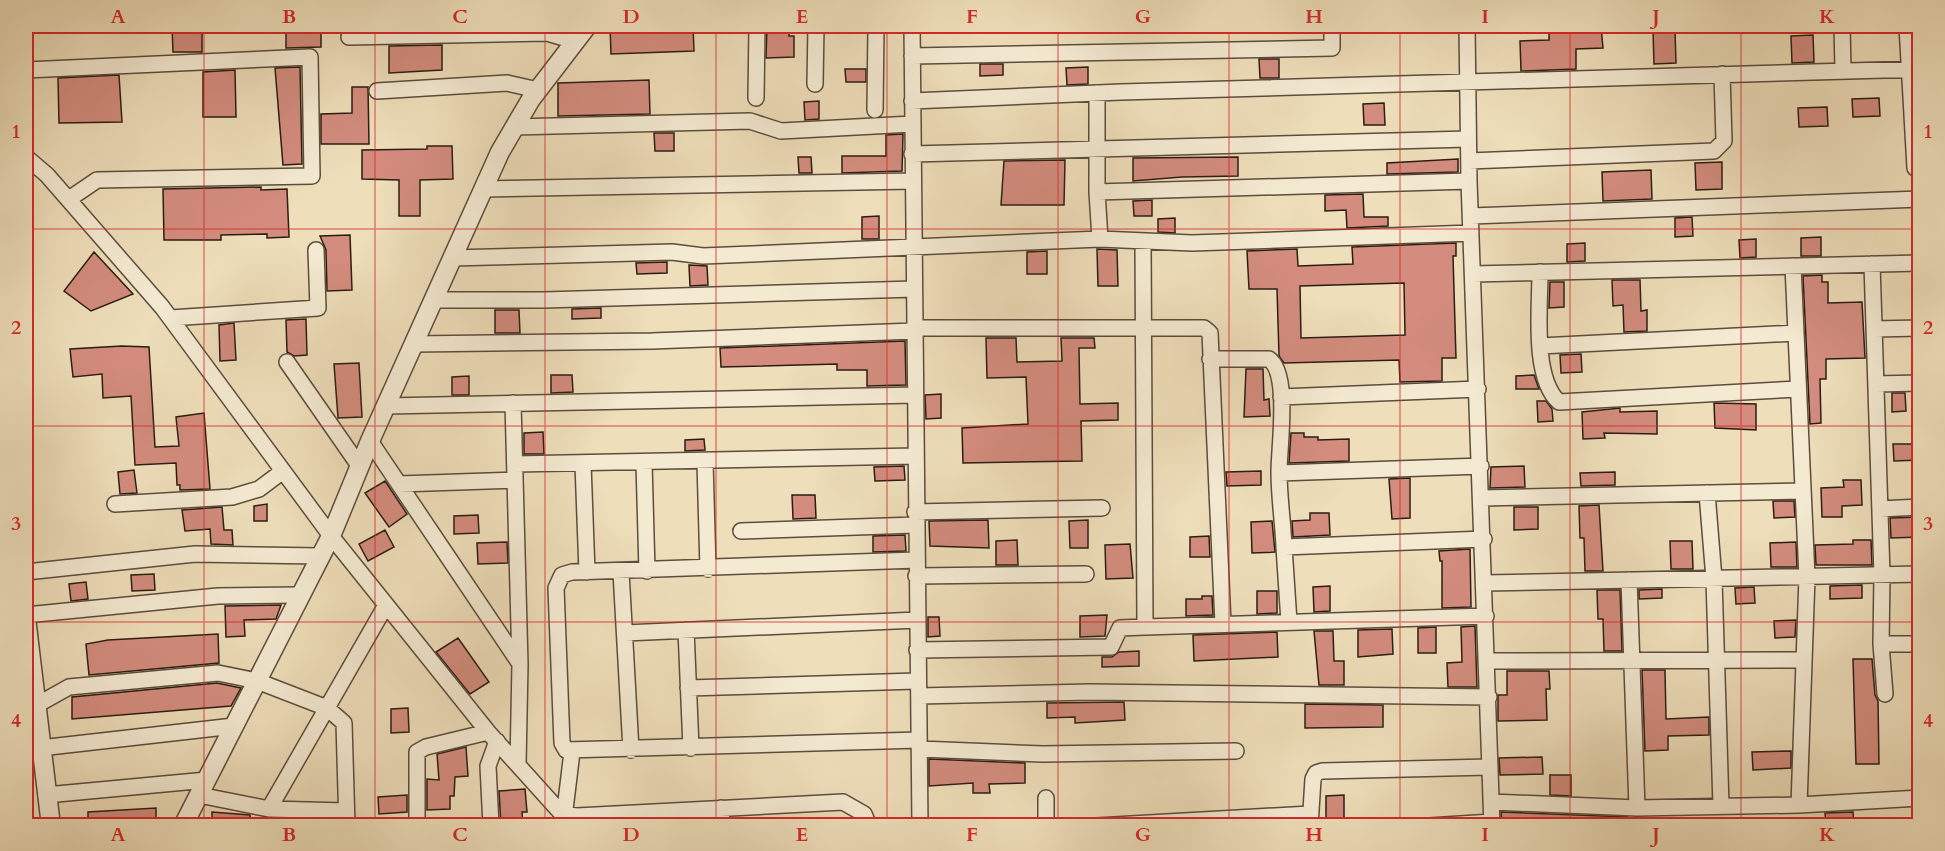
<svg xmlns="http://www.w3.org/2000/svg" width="1945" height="851" font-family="Cardo,serif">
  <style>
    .building { fill: #d38c7e; stroke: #2c1d12; stroke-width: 1.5; fill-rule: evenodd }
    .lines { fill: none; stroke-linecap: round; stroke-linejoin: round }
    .minor-casing { stroke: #5c4d3c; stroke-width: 18 }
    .tertiary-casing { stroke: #5c4d3c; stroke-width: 21 }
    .minor { stroke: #f4ead2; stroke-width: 15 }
    .tertiary { stroke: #f4ead2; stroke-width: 18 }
    .grid { fill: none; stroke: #d62828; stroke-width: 1.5; stroke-opacity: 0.55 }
    .neatline { fill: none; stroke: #d62828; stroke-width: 2 }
    .grid-label { font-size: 20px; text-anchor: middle; font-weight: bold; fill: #d62828 }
  </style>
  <rect width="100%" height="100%" fill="#eedeba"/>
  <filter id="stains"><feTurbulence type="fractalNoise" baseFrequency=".00333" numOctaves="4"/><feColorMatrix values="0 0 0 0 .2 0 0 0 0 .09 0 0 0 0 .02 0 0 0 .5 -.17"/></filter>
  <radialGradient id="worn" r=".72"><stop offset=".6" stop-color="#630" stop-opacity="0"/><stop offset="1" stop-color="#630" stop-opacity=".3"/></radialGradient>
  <path class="building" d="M172,26H202V52H173Z
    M321,26V47L286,48V27Z
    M610,26H693L694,51L611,54Z
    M767,26H789V36H794V57L766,58Z
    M1549,26H1601L1603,48L1576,49V69L1521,71L1520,41L1549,40Z
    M1675,30L1676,63L1654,64L1653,31Z
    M1813,35L1814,62L1792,63L1791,36Z
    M442,45V70L389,73V46Z
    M1259,59H1279V78H1260Z
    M980,64H1003V75L980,76Z
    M300,67L302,164L283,165L275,68Z
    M1088,67V84L1067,85L1066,68Z
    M845,69H866V82H846Z
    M235,70L236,117H203V72Z
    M119,75L122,122L59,123L58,78Z
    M649,80L650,114L558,116V83Z
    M352,87H368L369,144H321V114L352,113Z
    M1879,98L1880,116L1853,117L1852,99Z
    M819,101V119L805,120L804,102Z
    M1384,103L1385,125H1364L1363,104Z
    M1827,107L1828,126L1799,127L1798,108Z
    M654,133H674V151H655Z
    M903,134L902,171L842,173V156H886V135Z
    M427,146H452L453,179L420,180V216H399V180L362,179V150L427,149Z
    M798,157H811L812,173H799Z
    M1238,157V176L1182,177L1133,181V158Z
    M1458,159V172L1387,174V163Z
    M1065,160L1064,205H1001L1004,161Z
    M1722,162V189L1696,190L1695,163Z
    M1651,170L1652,199L1603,201L1602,172Z
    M261,187V190L287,189L289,237L267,238V234L221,235V240H164L163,189Z
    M1363,194L1364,217H1388V226L1347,228L1346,210L1325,211V195Z
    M1152,200V216H1134L1133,201Z
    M879,216V239H862V217Z
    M1692,217L1693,236L1675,237V218Z
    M1175,218V233L1158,232V219Z
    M350,235L352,290L327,291L326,250L320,236Z
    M1821,237V256H1801V238Z
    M1756,239V257L1740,258L1739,240Z
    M1456,243V256H1453L1456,358H1442V381L1400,382L1399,360L1284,363L1279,356L1277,289H1249L1247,251L1297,249L1298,266L1353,264L1352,247ZM1404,283L1405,335L1301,338L1300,286Z
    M1585,243V261L1567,262V244Z
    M1097,249L1117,250L1118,286H1098Z
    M1047,251V274H1027V252Z
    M94,252L133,294L91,311L64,291Z
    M667,262V273L637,274L636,263Z
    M689,265L707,266L708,285L690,286Z
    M1822,275V282H1828V303L1862,302L1865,358L1826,359V379H1820L1821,423L1810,424L1803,276Z
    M1612,280H1640L1641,311L1647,310V331L1624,332L1623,305L1613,306Z
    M1550,282H1564V307L1549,308Z
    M601,308V318L572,319V309Z
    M495,310H519L520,333H495Z
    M306,319L307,355L294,356L287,352L286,320Z
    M234,323L236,360L220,361L219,325Z
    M986,338H1016L1017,362L1062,361L1061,338H1094L1095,348H1079L1080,404L1118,403V420L1081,421L1082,461L963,463L962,428L1028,424L1026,377L987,378Z
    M905,341L906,385L867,386V370H837V364L721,367L720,348Z
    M122,346L149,347L155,447L179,446L176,417L204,413L210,489L180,490V485H177L176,463L135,465L131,396L103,398L102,374L73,377L70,349Z
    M1581,354L1582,372L1561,373L1560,355Z
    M359,363L362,417L338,418L334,364Z
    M1246,369H1263L1264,400L1269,399L1270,416L1244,417Z
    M551,375H572L573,392L551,393Z
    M1534,375L1539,389H1516V376Z
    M469,376V395H452V377Z
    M1892,393H1905L1906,411L1892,412Z
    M941,394V418L926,419L925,395Z
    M1537,401H1546L1552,409L1553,421L1538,422Z
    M1714,403L1756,404V430L1715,428Z
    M1620,408V412L1657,411V434L1604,433L1605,438L1583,439L1582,412Z
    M543,432L544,454H524V433Z
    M1291,433H1304V437H1318V440L1349,439V461L1289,463Z
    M704,439L705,450L685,451V440Z
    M1893,444H1920V460L1894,461Z
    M904,466L905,480L875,481L874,467Z
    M1524,466L1525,487L1490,488L1491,467Z
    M134,470L137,493L120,494L118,472Z
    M1261,471V485L1227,486L1226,472Z
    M1615,472V485L1581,486L1580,473Z
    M1410,478V518L1392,519L1389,479Z
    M1843,480H1861L1862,505L1842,506V517H1822L1821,488L1844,487Z
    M385,481L407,514L389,527L365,493Z
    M792,495H815L816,518L793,519Z
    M1773,501H1794L1795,517L1774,518Z
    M267,504V521H254V506Z
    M1599,505L1603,571H1585L1584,538H1580L1579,506Z
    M222,507L224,530H232L233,545L211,544L210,529L185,531L182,510Z
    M1514,507H1538V529L1514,530Z
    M1310,513H1329L1330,535L1293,537L1292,521L1310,520Z
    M478,515L479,533L454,534V516Z
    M1920,517V537L1891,538L1890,518Z
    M988,520L989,548L930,546L929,521Z
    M1088,520V548H1070L1069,521Z
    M1272,521L1275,552L1252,553L1251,522Z
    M385,530L394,547L368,561L359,544Z
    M905,535L906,551L873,552V536Z
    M1209,536L1210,557H1190V537Z
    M1017,540L1018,565H996V541Z
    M1853,540H1871L1872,565H1816L1815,545L1853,544Z
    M1670,541H1692L1693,569H1671Z
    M507,542L508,563L478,564L477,543Z
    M1796,542L1797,567H1771L1770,543Z
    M1130,544L1133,578L1106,579L1105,545Z
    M1470,549L1471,607L1442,608V561H1440L1439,551Z
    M154,574L155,590L132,591L131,575Z
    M86,582L88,599L71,601L69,584Z
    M1862,585V598L1830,599V586Z
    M1330,586V611L1314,612L1313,587Z
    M1754,587L1755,603L1736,604L1735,588Z
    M1662,589V598L1639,599V590Z
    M1597,590H1620L1622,651H1604L1603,619H1598Z
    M1257,591H1277V613L1257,614Z
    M1202,596H1212L1213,615L1186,616V599H1202Z
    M281,605L276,619L244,620L245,636L226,637L225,606Z
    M1107,615L1105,636L1080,637V616Z
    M928,617H939L940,636L928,637Z
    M1796,620L1795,637L1775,638L1774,621Z
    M1475,626L1477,687H1448L1447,663L1462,662L1461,627Z
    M1436,627V653H1418V628Z
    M1392,629L1393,654L1358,657V630Z
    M1314,631H1333L1334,661H1344V685H1319Z
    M1277,632L1278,657L1194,661L1193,635Z
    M218,634L219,663L89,675L86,644L108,640Z
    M458,638L489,682L470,694L436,652Z
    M1139,651V666L1102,667V657H1112L1119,652Z
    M1853,659H1872L1875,695L1878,701L1879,764H1856Z
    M1642,670H1665L1666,719L1709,717V735L1668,736V750L1645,751Z
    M1507,671H1549L1550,689H1546L1547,720L1498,721V695H1507Z
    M217,683L241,688L231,706L72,719V697Z
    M1124,702L1125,720L1075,723V717L1047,718V703Z
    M1305,704L1383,705V727L1305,728Z
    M408,708L409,732L391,733V709Z
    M466,747L468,776L455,777L454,796H450V809L427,810V779L439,780L437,754Z
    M1791,751V768L1753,770L1752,752Z
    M1542,757L1543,774L1500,775L1499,758Z
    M929,759L1025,763V783L989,784L990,793H973V783L929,786Z
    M1550,775H1571V796L1550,795Z
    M525,789L527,812H522L523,825H501L499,791Z
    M407,795V812L379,814L378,797Z
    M1344,795V818H1326V796Z
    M156,808V825H88V812Z
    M212,812L250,815L251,825H212Z
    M1501,812L1628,817L1629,825H1502Z
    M1853,812L1854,825H1826L1825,813Z"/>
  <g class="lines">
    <g class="minor-casing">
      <path id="minor" d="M912,26L920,826
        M1467,26L1469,181L1492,826
        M1842,26L1843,70
        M1907,26L1915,168
        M349,37L547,33L575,41
        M912,56L1332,48V26
        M26,70L310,57L312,176L97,180L69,199
        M815,84L816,26
        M377,91L507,83L538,90
        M1097,93V192L1100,239
        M756,98L757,26
        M912,101L1121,92L1920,69
        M875,110L876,26
        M514,127L750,121L781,131L912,124
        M912,154L1468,139
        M26,157L47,175L162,307L331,536L488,732L562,814L577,816L843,802L864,814L869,826
        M1469,161L1714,151L1724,141L1722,74
        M483,189L913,181
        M1097,192L1469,181
        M1471,216L1920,199
        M1143,241L1145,627L1486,616
        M452,258L672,252L703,256L1100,239L1192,243L1471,233
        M1872,264L1882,575L1881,644L1885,694
        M1793,266L1807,577L1799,805
        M1540,272C1540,307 1532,378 1559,402L1798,389
        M1473,274L1920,263
        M433,300H544L914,289
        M171,318L318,308L316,250
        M914,328H1204L1210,333L1223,624
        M1874,329L1920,328
        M414,344L652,341L914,331
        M1540,346L1796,333
        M1210,359H1269C1290,373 1279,447 1279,472C1279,497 1283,522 1284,547L1484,539
        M287,362L360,467
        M1876,384L1920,383
        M1281,397L1478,389
        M513,403L520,664L518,765
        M386,406L915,395
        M370,441L520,664
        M705,462L708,569
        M644,463L647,571
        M515,464L915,456
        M583,464L587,572
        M1279,473L1481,466
        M399,484L515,480
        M1707,493L1714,579L1721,806
        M1482,498L1803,491
        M115,504L232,497L259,489L283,471
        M1880,509L1920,507
        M915,512L1102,508
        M741,531L915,525
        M1284,547L1289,622
        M916,560L572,572L562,575L556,588L562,743L566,750L919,740
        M26,572L195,554L320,556
        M621,572L631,750
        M916,576L1086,574
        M1629,580L1637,808
        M1485,583L1920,574
        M26,615L218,596L300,595
        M686,630L691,748
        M625,633L917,620
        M1881,644H1920
        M917,650L1111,647L1120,628L1145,627
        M1488,661L1802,660
        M688,688L916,681
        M919,696L1089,692L1489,697
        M35,706L69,687L218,673L257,681L327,708L344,723L347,826
        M40,748L234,726
        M920,749L1043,754L1236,751
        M46,795L207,780
        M199,795L269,809L346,811
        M1046,798V826
        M1492,802L1637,808L1799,805L1920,798
        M721,808L722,826
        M269,809L386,605
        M417,826V752L426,747L488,732
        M491,826L488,766L497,741
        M563,826L572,752
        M1096,826L1310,814
        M1310,826L1313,779L1316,773L1322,771L1489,767
        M1429,826L1492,822"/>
    </g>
    <g class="tertiary-casing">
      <path id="tertiary" d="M26,618L51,826
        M183,826L331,536L370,441L500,152L531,99L587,26"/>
    </g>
    <use href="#minor" class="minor"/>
    <use href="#tertiary" class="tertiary"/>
  </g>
  <path class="grid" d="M204,26V826M375,26V826M545,26V826M716,26V826M887,26V826M1058,26V826M1229,26V826M1400,26V826M1570,26V826M1741,26V826M26,229H1920M26,426H1920M26,622H1920"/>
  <rect width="1945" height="851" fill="none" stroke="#eedeba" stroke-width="66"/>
  <rect x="33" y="33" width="1879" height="785" class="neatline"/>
  <g class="grid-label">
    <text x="118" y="23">A</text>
    <text x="289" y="23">B</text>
    <text x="460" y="23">C</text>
    <text x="631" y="23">D</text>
    <text x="802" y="23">E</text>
    <text x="972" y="23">F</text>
    <text x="1143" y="23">G</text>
    <text x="1314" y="23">H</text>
    <text x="1485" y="23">I</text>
    <text x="1656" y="23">J</text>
    <text x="1827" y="23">K</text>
    <text x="16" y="138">1</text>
    <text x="1928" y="138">1</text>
    <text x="16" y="334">2</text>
    <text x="1928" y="334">2</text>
    <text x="16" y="530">3</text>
    <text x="1928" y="530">3</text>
    <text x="16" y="727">4</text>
    <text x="1928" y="727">4</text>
    <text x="118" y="841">A</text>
    <text x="289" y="841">B</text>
    <text x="460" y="841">C</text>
    <text x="631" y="841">D</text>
    <text x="802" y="841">E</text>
    <text x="972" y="841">F</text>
    <text x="1143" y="841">G</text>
    <text x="1314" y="841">H</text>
    <text x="1485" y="841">I</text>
    <text x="1656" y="841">J</text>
    <text x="1827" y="841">K</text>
  </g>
  <rect width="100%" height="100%" filter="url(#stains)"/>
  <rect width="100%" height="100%" fill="url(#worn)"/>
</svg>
